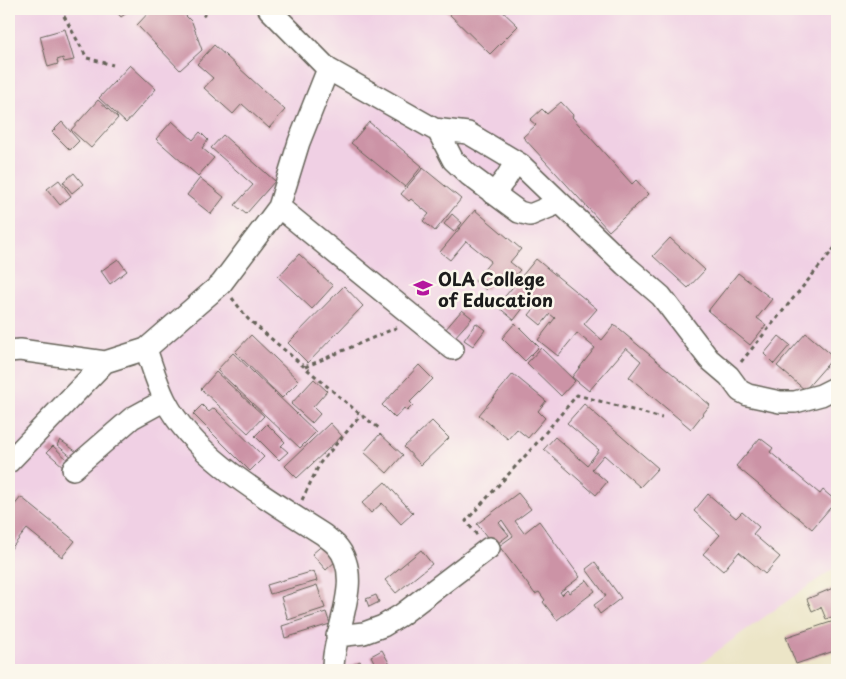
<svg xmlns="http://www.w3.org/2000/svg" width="846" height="679" font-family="'Playpen Sans',sans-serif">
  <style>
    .built { fill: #f0d0e4 }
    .building { fill: #cc93a6 }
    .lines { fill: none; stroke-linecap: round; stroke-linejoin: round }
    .minor-casing { stroke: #656258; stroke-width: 24 }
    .path { stroke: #656258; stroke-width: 3; stroke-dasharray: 4 4; stroke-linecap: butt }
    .minor { stroke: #fff; stroke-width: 21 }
    .labels { text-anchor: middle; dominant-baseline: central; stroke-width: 5; stroke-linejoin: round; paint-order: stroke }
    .poi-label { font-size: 18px; font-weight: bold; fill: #1c1c1c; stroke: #fbf7ec; text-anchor: start }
  </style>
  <rect width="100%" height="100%" fill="#fbf7ec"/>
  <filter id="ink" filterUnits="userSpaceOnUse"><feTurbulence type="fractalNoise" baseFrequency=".02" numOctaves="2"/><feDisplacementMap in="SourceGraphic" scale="10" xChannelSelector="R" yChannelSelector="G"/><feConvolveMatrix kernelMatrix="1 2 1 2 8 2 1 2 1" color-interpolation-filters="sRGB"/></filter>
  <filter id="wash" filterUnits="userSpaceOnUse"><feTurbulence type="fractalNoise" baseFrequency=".0096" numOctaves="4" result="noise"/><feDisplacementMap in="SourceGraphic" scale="20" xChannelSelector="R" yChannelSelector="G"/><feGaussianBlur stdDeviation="1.12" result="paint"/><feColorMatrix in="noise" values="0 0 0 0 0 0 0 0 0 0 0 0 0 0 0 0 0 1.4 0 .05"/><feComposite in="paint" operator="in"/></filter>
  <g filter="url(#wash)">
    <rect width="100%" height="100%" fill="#ece5c7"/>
    <path class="built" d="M9,9H837V566L743,632L692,670H9Z"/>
    <g id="blocks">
      <path class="building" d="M114,9H132L121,17Z
        M152,9H179L192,22L202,50L180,70L137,25Z
        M444,9H500L518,26L490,54Z
        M65,29L74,60L64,62L63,58L57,60L58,64L48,67L40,36Z
        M214,45L285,110L269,128L242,104L233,114L204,88L213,78L197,64Z
        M130,65L156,89L126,123L99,98Z
        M98,100L118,118L91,148L71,130Z
        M561,102L573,115L572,117L632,184L636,180L649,194L609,231L523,137L536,125L530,120L542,109L547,114Z
        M172,121L193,140L200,132L208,140L202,148L214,158L198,176L156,139Z
        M62,122L79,141L70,150L52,132Z
        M369,122L422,166L405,187L351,143Z
        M223,135L275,181L246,214L235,205L253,185L211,148Z
        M423,168L461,199L435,231L423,221L429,214L411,199L409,201L401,194Z
        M74,173L83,184L72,193L63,182Z
        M200,178L224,197L211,214L187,195Z
        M59,180L71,196L60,205L47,189Z
        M475,210L521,249L510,262L520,270L512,279L503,271L486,290L475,281L491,261L466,241L450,260L440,252Z
        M452,214L462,223L454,232L444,224Z
        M670,238L705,270L688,288L653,256Z
        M299,254L333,286L312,309L278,277Z
        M118,259L127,271L110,284L101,271Z
        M536,259L597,309L584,324L602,340L614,325L710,405L691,429L629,377L641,361L626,348L589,391L572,377L595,348L577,333L558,356L538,340L555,318L550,314L541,325L529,315L538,304L531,298L514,320L497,306Z
        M738,273L772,299L757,318L766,325L750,345L708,311Z
        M344,286L363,306L308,363L288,343Z
        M462,310L472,318L454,338L445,330Z
        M476,323L485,330L473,346L464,340Z
        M515,323L539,347L525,361L502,338Z
        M806,333L834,357L805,390L777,366Z
        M251,335L299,381L282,398L235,352Z
        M779,336L790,345L774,364L764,354Z
        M541,348L575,381L561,396L527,363Z
        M233,353L316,432L300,448L217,370Z
        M419,365L433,379L410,402L413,405L407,411L404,408L395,418L382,405Z
        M216,372L264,416L248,433L201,389Z
        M513,374L546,401L538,411L545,418L528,438L517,429L508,439L479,415Z
        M314,379L327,391L313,407L320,414L312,423L291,404Z
        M584,404L658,468L640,487L604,455L592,469L607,482L596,495L544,449L555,437L587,465L599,450L567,423Z
        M202,405L209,412L214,408L264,457L250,471L193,414Z
        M432,421L449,438L421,465L404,447Z
        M330,423L342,436L297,478L285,466Z
        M267,424L285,442L281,446L288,452L279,460L255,436Z
        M380,434L403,455L387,473L364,452Z
        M760,438L773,448L770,452L820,494L823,490L836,501L812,529L736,466Z
        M60,440L77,452L73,458L57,445Z
        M53,446L70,462L65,468L47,452Z
        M385,482L413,513L401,524L382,503L371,513L362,503Z
        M518,493L531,509L515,521L524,533L539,521L580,577L560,592L562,595L567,590L569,593L587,580L595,591L557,620L543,602L545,600L539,592L535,594L499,546L513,536L502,520L499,523L509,535L494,546L477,524Z
        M708,494L736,518L742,512L759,527L753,534L780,557L765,574L739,552L723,571L703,554L720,535L694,511Z
        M21,497L75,541L62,557L27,529L9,551V520L12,516L9,512Z
        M325,543L338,559L326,570L312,554Z
        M421,550L432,564L396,593L385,580Z
        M595,562L621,598L600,614L594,605L606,596L586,569Z
        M314,571L317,581L270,594L267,585Z
        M317,585L325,608L288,620L281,597Z
        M833,588L837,598V615L826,619L821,607L812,611L807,599Z
        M376,595L379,602L369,607L366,599Z
        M326,612L330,624L285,638L282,626Z
        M837,620V650L796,664L786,637Z
        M382,650L393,670H378L371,656Z
        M360,661L365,670H349L347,668Z"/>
    </g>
  </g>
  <g filter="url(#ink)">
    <use href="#blocks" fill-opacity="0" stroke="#656258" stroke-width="1"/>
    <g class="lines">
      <g class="minor-casing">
        <path id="minor" d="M328,69L434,129L468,133L520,164L625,265L661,296L709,359L729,376L740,391L748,395L780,402H795L821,395L837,387
          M438,131L453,160L469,175L519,212L530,215L559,203
          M492,193C503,185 509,174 515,162
          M279,207L453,349
          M146,349C152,366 157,384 165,400C194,458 270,500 324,535C327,538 332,541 336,545C366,578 332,632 333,670
          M9,351L20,350L105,362L146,349L221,284L279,207L299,142L328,69L269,9
          M9,462L105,362
          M73,469L132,418L165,400
          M337,636L364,633L383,626L401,615L489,548"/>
      </g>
      <path class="path" d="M60,9L87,58L113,65
        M197,9L205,16
        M232,298L248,319L361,415L379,428
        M741,362L837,245
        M305,367L398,327
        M302,500L320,463L361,415
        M477,535L466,521L535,445L577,395L662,418"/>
      <use href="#minor" class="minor"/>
    </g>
  </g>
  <defs>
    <g id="university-bare" transform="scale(1.5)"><path d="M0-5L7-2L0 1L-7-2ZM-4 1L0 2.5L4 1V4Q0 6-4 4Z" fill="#b5179e" stroke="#fbf7ec" stroke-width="2.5" paint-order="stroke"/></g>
  </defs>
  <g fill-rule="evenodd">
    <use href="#university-bare" x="423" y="288"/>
  </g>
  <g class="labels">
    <g class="poi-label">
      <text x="438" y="278">OLA College<tspan x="438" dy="21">of Education</tspan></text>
    </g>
  </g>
  <rect width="846" height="679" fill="none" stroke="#fbf7ec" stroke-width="30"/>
</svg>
